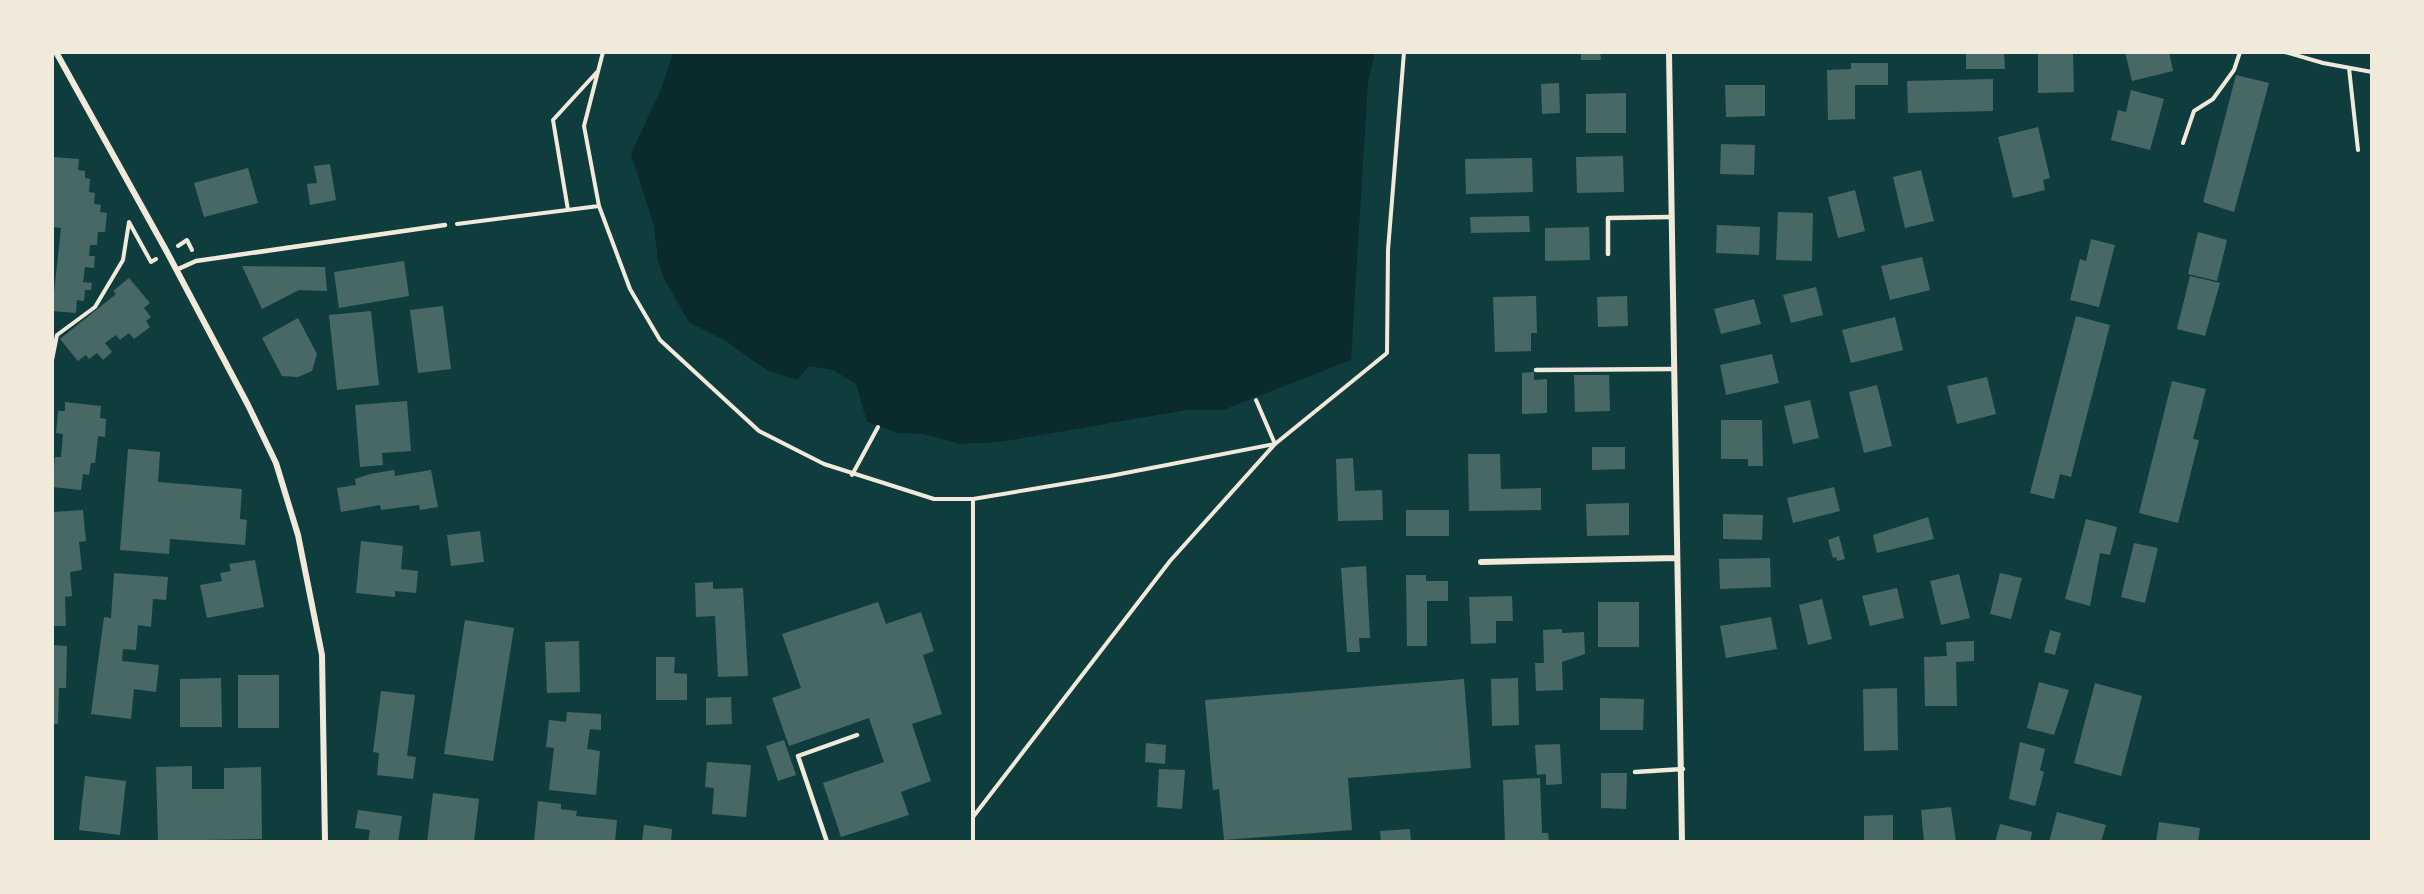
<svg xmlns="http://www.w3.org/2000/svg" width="2424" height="894" font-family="Montserrat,sans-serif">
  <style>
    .water { fill: #0a2a2b }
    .building { fill: #486865 }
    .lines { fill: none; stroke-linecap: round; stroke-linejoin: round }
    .path { stroke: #f1e9da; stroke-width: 4 }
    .service { stroke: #f1e9da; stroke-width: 4.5 }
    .minor { stroke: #f1e9da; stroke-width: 6 }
  </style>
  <rect width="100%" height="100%" fill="#0f3d3e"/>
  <path class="water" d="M673,53H1375L1368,82L1351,360L1223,410H1187L1000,442L960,444L923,434L898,433L867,422L856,384L833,370L809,366L797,380L767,370L727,342L689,322L664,279L658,260L654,226L631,154L661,89Z"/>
  <path class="building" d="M1581,52H1600L1601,60H1581Z
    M1966,52H2004L2005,69H1966Z
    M2038,52L2073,54L2074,92L2038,93Z
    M2125,52H2169L2173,71L2132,81Z
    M1851,63H1888V85H1855V119L1828,120L1827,70L1851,69Z
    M2236,75L2269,83L2234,212L2203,202Z
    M1993,79V111L1908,113L1907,81Z
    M1559,83L1560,113L1542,114L1541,84Z
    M1725,85H1765V116L1726,117Z
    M2131,90L2164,99L2150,150L2111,140L2118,110L2126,112Z
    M1626,93V133H1586V94Z
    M2038,127L2050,178L2043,180L2045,190L2013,198L1998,137Z
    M1721,144L1755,145L1754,175L1720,174Z
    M1623,156L1624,192L1577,193L1576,157Z
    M52,157L79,159L78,170L85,171V178L90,179L89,192L95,193L94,204L101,205L100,212L107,213L105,232H98L97,245H90L89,256H95L94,268L85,267L83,282L92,283L91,290H85L84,301L77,300L76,313L52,311L61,228L52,227Z
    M1532,158L1533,192L1466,194L1465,159Z
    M330,164L336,200L310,205L307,184L317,183L314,166Z
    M248,168L258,203L204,217L194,183Z
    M1921,170L1934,221L1905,228L1893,177Z
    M1855,190L1865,231L1838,238L1828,197Z
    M1778,212L1813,213L1812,261L1776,260Z
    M1529,216L1530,232L1471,233L1470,217Z
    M1717,225L1760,227L1759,255L1716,253Z
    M1589,227L1590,260L1545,261V228Z
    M2198,232L2227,240L2217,281L2188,274Z
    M2091,239L2115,245L2099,307L2070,300L2080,259L2086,261Z
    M1922,257L1930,290L1890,300L1881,266Z
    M404,261L409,296L339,308L334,272Z
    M242,266L325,267L327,291L299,290L262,309Z
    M2190,276L2220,283L2205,336L2177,329Z
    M129,278L150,303L144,308L151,317L146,321L150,327L134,339L129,333L120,340L116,335L105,343L112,352L103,360L97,353L89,359L86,355L78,361L60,339L116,294L113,291Z
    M1816,287L1823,315L1791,323L1783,295Z
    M1536,296L1537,333H1531V351L1495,352L1493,297Z
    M1627,296L1628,326L1598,327L1597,297Z
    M1754,299L1761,324L1721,334L1714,309Z
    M443,306L451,369L418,373L410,310Z
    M371,311L379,385L337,390L329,315Z
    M2076,316L2110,325L2071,477L2060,474L2054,499L2030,493Z
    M1895,317L1903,350L1851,363L1842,330Z
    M298,318L317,354L312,371L298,377L282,376L262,338Z
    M1772,354L1779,383L1726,395L1720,365Z
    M1534,372V380L1547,379V413L1522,414V373Z
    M1574,375H1609L1610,411L1575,412Z
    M1987,377L1996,414L1957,424L1947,386Z
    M2172,381L2206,389L2193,439L2199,440L2178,523L2139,513Z
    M1877,385L1892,446L1864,453L1849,392Z
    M1810,400L1819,438L1793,444L1784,406Z
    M407,401L411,451L382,453L383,465L360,467L355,405Z
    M65,402L101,406L100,418L106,419L105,437L98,436L95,463H91L89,475L83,474L81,490L52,487L55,457H61L63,434L56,433L58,411H65Z
    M1721,420H1762L1763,466H1748V459H1721Z
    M1592,447H1625V469L1592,470Z
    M128,449L160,452L158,482L242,489L240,519L247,520L245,545L170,539L169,554L120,550Z
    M1468,454H1500L1501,489L1541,488V510L1469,511Z
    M1353,458L1355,491L1382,490L1383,520L1338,521L1336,459Z
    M394,470L395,476L431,470L438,507L420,510L419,505L381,510L380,505L341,512L337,488L356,485L355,479L370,474Z
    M1834,487L1840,511L1793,523L1787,498Z
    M1629,503V535L1587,536L1586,504Z
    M83,510L86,541L79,542L82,570L70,572L72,596L65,597L66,626H52V512Z
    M1406,510H1449V536H1406Z
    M1723,514L1763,515L1762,540L1723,539Z
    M1928,517L1934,539L1877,553L1873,535Z
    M2086,519L2117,527L2110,555L2100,553L2090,606L2065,599Z
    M480,531L484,562L451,566L447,535Z
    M1839,536L1845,559L1837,561L1836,557L1833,558L1828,540Z
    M361,541L403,546L401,569L418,571L416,593L395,591V597L356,593Z
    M2134,543L2158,548L2145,603L2121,597Z
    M1770,558L1771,587L1720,589L1719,559Z
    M255,560L264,607L207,618L200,585L222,581L220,573L231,571L229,564Z
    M1366,566L1370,638H1359L1360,652H1347L1341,568Z
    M114,573L168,577L166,600L153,599L151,627L138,625L136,650L123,649L122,661L159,665L156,692L134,689L131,719L91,714L104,617L111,618Z
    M2000,573L2022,578L2011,619L1990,614Z
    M1959,574L1970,618L1941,625L1930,581Z
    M1406,575H1426V581H1448V601H1427V646H1407Z
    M713,582V589L743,588L748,676L718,677L715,616L696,617L695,583Z
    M1897,588L1904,618L1870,626L1862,596Z
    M1512,596L1513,621H1496V643L1471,644L1469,597Z
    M1822,599L1832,639L1808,645L1799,605Z
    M878,602L886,624L921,612L934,651L923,655L942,714L912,724L931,781L901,792L909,815L841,837L823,783L884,762L869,718L789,746L772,698L801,688L782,634Z
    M1598,602H1639V647H1598Z
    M1771,617L1777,649L1726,658L1720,626Z
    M465,620L514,628L493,761L444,754Z
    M1562,629V633L1584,632L1585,654L1562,662L1563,690L1536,691L1535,663H1544L1543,630Z
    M2050,630L2061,633L2055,655L2044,652Z
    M579,641L580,692L547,693L545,642Z
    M1974,641V661L1956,662L1957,706H1925L1924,657L1947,656L1946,642Z
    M52,645L67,646L66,688H59L58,724H52Z
    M656,657H675L674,673L687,674V700H656Z
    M238,675H279V728H238Z
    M221,678L222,727H180V679Z
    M1518,678L1519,725L1492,726L1491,679Z
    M1464,679L1471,768L1348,778L1352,830L1224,840L1219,789L1213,790L1205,700Z
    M2039,682L2069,690L2054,735L2027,728Z
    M2095,683L2142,696L2121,776L2074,763Z
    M1897,688L1898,750L1864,751L1863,689Z
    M381,691L415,695L407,756L416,757L413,779L377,775L379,753L373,752Z
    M731,697L732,724L706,725V698Z
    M1600,698L1644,699L1643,730H1600Z
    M567,712L601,714V730L590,729L587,749L600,751L596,795L549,790L554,748L546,747L549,720L566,722Z
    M784,740L796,775L778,781L766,746Z
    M2020,742L2045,749L2040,770L2044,772L2035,806L2009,799Z
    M1146,743L1166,745L1165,764L1145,762Z
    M1560,744L1562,784L1546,785V774L1537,775L1535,745Z
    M707,762L751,765L746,817L712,814L714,788L705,787Z
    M192,766V789H224V768L261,767L262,839L158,841L156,767Z
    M1159,769L1185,770L1182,809L1157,807Z
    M1601,773H1627L1626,809L1601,808Z
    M85,776L126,781L120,835L79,830Z
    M1540,778L1542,833H1548L1549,842H1505L1503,780Z
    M433,793L479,799L474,842H427Z
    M538,801L561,804V809L577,811L576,816L617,820L615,842H534Z
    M1951,807L1956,842H1924L1921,810Z
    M358,810L402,816L398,842H368L370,830L355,828Z
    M2057,812L2106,825L2101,842H2049Z
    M1893,815V842H1864V816Z
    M2159,822L2200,828L2198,842H2156Z
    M2000,824L2032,832L2030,842H1995Z
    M644,825L672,829L671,842H642Z
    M1410,829L1411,842H1381L1380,831Z"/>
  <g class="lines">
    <path class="path" d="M603,52L584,126L599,206L630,289L660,340L759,431L824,464L934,499H973L1110,476L1275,444
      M2285,52L2323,63L2372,72
      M2349,68L2358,150
      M2183,143L2194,111L2213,99L2234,70L2240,52
      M568,210L553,120L597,72
      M457,224L599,206
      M178,246L187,240L192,250
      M52,360L57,335L95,307L123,260L129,222L151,262L156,259
      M1256,400L1275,444
      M852,475L878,427
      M973,499V816
      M973,842V817L1170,561L1275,444L1387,353L1388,250L1404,52"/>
    <path class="service" d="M1608,254V218L1671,217
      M176,270L196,261L445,225
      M1536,370L1674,369
      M1635,772L1683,769
      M827,842L798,756L857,735"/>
    <path class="minor" d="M56,52L167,252L248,405L276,463L298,535L322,655L325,842
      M1669,52L1682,842
      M1481,562L1677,558"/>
  </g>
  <rect width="2424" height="894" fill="none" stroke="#f1e9da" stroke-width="108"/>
</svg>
